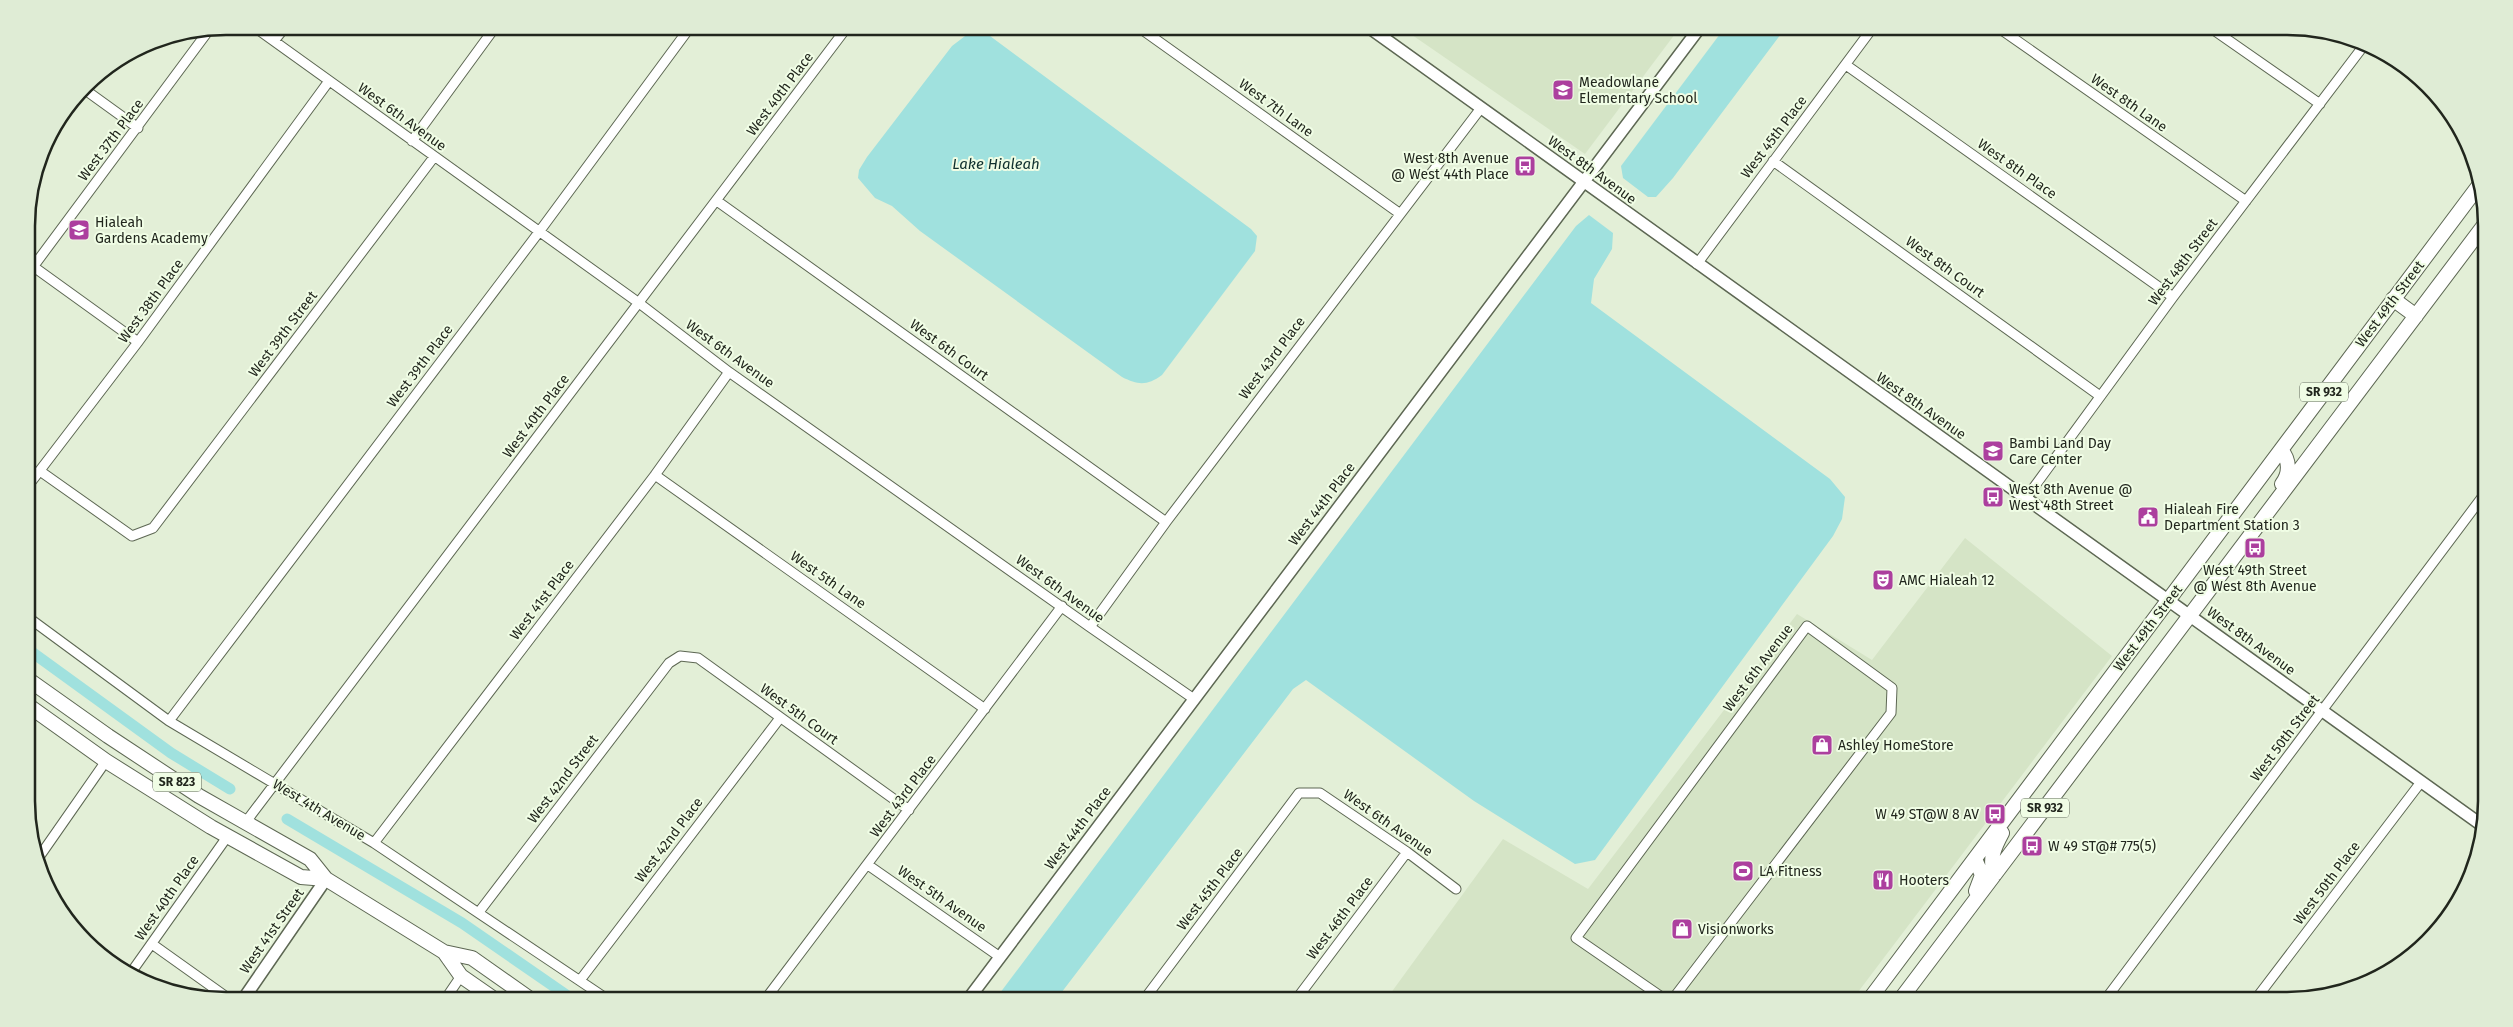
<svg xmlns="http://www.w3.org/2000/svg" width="2513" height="1027" font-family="'Fira Sans',sans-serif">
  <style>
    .built { fill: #d5e4c6 }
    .water { fill: #a0e1de }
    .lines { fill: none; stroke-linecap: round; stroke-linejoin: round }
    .canal { stroke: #a0e1de; stroke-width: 11 }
    .street-casing { stroke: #5d6753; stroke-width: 11 }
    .secondary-casing { stroke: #5d6753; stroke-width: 14 }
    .primary-casing { stroke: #5d6753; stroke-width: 16 }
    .street { stroke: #fff; stroke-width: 9 }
    .secondary { stroke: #fff; stroke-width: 11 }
    .primary { stroke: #fff; stroke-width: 14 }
    .labels { text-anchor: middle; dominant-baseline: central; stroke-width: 4; stroke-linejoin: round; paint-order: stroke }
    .shield { fill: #f0fde5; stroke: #5f6659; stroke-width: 1 }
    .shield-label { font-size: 12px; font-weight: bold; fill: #21261d }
    .poi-label { font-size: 14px; fill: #21261d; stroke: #f0fde5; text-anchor: start }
    .street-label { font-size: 14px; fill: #21261d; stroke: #f0fde5 }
    .water-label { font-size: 15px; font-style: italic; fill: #0f302e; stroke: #f0fde5 }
    .rim { fill: none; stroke: #21261d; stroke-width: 2.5 }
  </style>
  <rect width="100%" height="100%" fill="#e3efd7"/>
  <path class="built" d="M1399,26H1681L1585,154Z
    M1965,538L2112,656L1852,1000L1385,1001L1503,839L1588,889L1797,614L1872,660Z"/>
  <path class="water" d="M1726,26H1787L1673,178L1656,197H1648L1623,178L1621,166Z
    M979,32L990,36L1251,229L1257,236L1255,251L1162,375C1147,386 1138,385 1122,377L920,231L892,206L875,198L858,178L859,170L867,157L952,46L969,33Z
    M1589,215L1613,233L1612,249L1594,279L1591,303L1830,479L1845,497L1842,519L1833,536L1595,860L1575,864L1474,801L1306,680L1293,689L1055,1001H994L1576,226Z"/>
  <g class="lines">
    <path class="canal" d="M29,650L171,753L230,789
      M287,819L462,923L575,1001"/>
    <g class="street-casing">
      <path id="street" d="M253,26L639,303L729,372L1090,627L1194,699
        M1137,26L1399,213
        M1996,26L2246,201
        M2208,26L2320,104
        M274,41L286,26
        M1846,65L2173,297
        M84,89L138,128
        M412,141L496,26
        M1773,161L2100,396
        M717,201L1166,522
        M27,262L138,342
        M1697,264L1874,26
        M33,267L209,30
        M40,471L132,536L153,528L434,157
        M655,475L985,709
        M28,486L138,342L329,81
        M2026,498L2173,297L2365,44
        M29,618L169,721L374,843L610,1001
        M1090,627L1166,522L1481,108
        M169,721L539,232L691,26
        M245,823L848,26
        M374,843L655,475L729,372
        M37,860L106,761
        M868,865L1000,957
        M479,912L669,663L680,656L698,658L909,810
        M152,944L232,1001
        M130,974L227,837
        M581,979L780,718
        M1666,1000L1576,938L1807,626L1892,688L1891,713L1672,1000
        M2105,1000L2486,492
        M2255,1000L2421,782
        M444,1001L461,976
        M764,1001L1062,606
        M1143,1001L1299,793H1320L1407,852L1456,889
        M1295,1001L1407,852"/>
    </g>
    <g class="secondary-casing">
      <path id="secondary" d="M1367,26L2483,826
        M242,1001L326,879
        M967,1001L1701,26"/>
    </g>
    <g class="primary-casing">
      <path id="primary" d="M2393,299L2416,316
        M2281,450C2290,460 2290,474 2282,484
        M29,680L108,736L199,796L310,859L326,879L444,952L472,958L533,1001
        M29,706L106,761L211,827L301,877L326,879
        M1975,859L1982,875L1976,891
        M1995,874C1988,860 1995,846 2002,833
        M444,952L461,976L497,1001
        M1869,1000L2480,184
        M1900,1000L2485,224"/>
    </g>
    <use href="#street" class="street"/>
    <use href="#secondary" class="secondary"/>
    <use href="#primary" class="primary"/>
  </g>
  <defs>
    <g id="school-square" transform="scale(1.125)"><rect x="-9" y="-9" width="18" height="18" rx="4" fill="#ac3f9e" stroke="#f0fde5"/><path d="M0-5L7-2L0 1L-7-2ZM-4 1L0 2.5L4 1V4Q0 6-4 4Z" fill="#fff"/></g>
    <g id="bus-square" transform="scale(1.125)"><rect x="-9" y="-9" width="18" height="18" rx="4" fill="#ac3f9e" stroke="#f0fde5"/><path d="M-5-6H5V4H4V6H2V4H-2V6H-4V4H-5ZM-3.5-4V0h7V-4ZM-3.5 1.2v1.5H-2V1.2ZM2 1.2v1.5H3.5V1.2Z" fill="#fff"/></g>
    <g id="civic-square" transform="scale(1.125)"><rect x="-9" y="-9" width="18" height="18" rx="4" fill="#ac3f9e" stroke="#f0fde5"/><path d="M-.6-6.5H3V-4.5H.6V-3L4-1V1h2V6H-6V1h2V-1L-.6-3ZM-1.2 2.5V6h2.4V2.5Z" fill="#fff"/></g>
    <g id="theatre-square" transform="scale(1.125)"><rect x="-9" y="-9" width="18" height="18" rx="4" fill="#ac3f9e" stroke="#f0fde5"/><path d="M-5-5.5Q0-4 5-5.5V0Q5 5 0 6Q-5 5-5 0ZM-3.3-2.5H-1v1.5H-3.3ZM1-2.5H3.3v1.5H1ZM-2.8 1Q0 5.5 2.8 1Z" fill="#fff"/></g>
    <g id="shop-square" transform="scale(1.125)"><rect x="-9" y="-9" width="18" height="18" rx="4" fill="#ac3f9e" stroke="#f0fde5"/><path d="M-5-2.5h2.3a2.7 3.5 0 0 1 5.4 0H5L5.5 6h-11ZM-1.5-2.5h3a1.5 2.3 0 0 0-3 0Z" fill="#fff"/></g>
    <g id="stadium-square" transform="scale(1.125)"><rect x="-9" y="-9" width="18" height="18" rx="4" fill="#ac3f9e" stroke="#f0fde5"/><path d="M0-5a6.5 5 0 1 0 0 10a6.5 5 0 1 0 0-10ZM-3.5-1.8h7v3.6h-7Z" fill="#fff"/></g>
    <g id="restaurant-square" transform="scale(1.125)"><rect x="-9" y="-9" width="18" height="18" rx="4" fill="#ac3f9e" stroke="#f0fde5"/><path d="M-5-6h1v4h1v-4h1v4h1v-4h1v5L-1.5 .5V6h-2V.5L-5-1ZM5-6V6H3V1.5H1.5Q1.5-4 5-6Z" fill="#fff"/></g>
  </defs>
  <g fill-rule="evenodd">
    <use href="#school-square" x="1563" y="90"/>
    <use href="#bus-square" x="1525" y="166"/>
    <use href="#school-square" x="79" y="230"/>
    <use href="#school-square" x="1993" y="451"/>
    <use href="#bus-square" x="1993" y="497"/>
    <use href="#civic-square" x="2148" y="517"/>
    <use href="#bus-square" x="2255" y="548"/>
    <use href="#theatre-square" x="1883" y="580"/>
    <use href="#shop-square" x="1822" y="745"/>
    <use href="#bus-square" x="1995" y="814"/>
    <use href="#bus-square" x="2032" y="846"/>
    <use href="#stadium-square" x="1743" y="871"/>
    <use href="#restaurant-square" x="1883" y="880"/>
    <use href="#shop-square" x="1682" y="929"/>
  </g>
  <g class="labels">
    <g class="shield">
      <rect x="2300" y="382.5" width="48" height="19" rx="4"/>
      <rect x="153" y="772.5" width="48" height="19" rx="4"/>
      <rect x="2021" y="798.5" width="48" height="19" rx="4"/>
    </g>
    <g class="shield-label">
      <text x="2324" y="392">SR 932</text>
      <text x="177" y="782">SR 823</text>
      <text x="2045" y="808">SR 932</text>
    </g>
    <g class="poi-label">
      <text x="1579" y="82">Meadowlane<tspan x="1579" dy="16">Elementary School</tspan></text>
      <text x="1509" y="158" text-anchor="end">West 8th Avenue<tspan x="1509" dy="16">@ West 44th Place</tspan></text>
      <text x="95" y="222">Hialeah<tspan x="95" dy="16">Gardens Academy</tspan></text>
      <text x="2009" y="443">Bambi Land Day<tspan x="2009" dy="16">Care Center</tspan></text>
      <text x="2009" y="489">West 8th Avenue @<tspan x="2009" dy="16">West 48th Street</tspan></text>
      <text x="2164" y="509">Hialeah Fire<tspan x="2164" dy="16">Department Station 3</tspan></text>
      <text x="2255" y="570" text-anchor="middle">West 49th Street<tspan x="2255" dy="16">@ West 8th Avenue</tspan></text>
      <text x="1899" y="580">AMC Hialeah 12</text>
      <text x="1838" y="745">Ashley HomeStore</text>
      <text x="1979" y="814" text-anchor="end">W 49 ST@W 8 AV</text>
      <text x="2048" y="846">W 49 ST@# 775(5)</text>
      <text x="1759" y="871">LA Fitness</text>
      <text x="1899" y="880">Hooters</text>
      <text x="1698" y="929">Visionworks</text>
    </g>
    <g class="street-label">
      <text transform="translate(780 94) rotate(-53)">West 40th Place</text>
      <text transform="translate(2129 103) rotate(35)">West 8th Lane</text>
      <text transform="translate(1276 108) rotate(36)">West 7th Lane</text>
      <text transform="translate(402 117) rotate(36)">West 6th Avenue</text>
      <text transform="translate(1774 137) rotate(-53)">West 45th Place</text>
      <text transform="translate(111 140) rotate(-53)">West 37th Place</text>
      <text transform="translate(2017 169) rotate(35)">West 8th Place</text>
      <text transform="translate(1592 170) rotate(36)">West 8th Avenue</text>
      <text transform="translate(2183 262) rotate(-53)">West 48th Street</text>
      <text transform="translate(1945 267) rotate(36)">West 8th Court</text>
      <text transform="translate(151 301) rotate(-54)">West 38th Place</text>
      <text transform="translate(2390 304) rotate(-53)">West 49th Street</text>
      <text transform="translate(283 334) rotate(-53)">West 39th Street</text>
      <text transform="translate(949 350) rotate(36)">West 6th Court</text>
      <text transform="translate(730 354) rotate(36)">West 6th Avenue</text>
      <text transform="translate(1272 358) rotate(-53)">West 43rd Place</text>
      <text transform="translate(420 366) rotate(-53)">West 39th Place</text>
      <text transform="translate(1921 406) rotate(35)">West 8th Avenue</text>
      <text transform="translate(536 416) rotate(-53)">West 40th Place</text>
      <text transform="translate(1322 504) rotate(-53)">West 44th Place</text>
      <text transform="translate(828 580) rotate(35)">West 5th Lane</text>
      <text transform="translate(1060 589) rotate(36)">West 6th Avenue</text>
      <text transform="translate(542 600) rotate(-53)">West 41st Place</text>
      <text transform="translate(2148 628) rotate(-53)">West 49th Street</text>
      <text transform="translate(2251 641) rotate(36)">West 8th Avenue</text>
      <text transform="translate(1758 668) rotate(-53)">West 6th Avenue</text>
      <text transform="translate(799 714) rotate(36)">West 5th Court</text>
      <text transform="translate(2285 738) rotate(-53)">West 50th Street</text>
      <text transform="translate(563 779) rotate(-53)">West 42nd Street</text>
      <text transform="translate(903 796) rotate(-53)">West 43rd Place</text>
      <text transform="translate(319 810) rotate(31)">West 4th Avenue</text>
      <text transform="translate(1388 823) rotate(35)">West 6th Avenue</text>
      <text transform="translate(1078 828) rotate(-53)">West 44th Place</text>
      <text transform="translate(669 840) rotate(-53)">West 42nd Place</text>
      <text transform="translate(2327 883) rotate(-53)">West 50th Place</text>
      <text transform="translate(1210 889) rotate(-53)">West 45th Place</text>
      <text transform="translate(167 898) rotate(-55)">West 40th Place</text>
      <text transform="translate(942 899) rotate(35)">West 5th Avenue</text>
      <text transform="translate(1340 918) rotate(-53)">West 46th Place</text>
      <text transform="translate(272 931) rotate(-55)">West 41st Street</text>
    </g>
    <g class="water-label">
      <text x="996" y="164">Lake Hialeah</text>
    </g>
  </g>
  <path d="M0 0H2513V1027H0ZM226 35H2287A191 191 0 0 1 2478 226V801A191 191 0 0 1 2287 992H226A191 191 0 0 1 35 801V226A191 191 0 0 1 226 35Z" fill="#dfecd5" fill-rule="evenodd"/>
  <path class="rim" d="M226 35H2287A191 191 0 0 1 2478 226V801A191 191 0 0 1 2287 992H226A191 191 0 0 1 35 801V226A191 191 0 0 1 226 35Z"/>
</svg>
